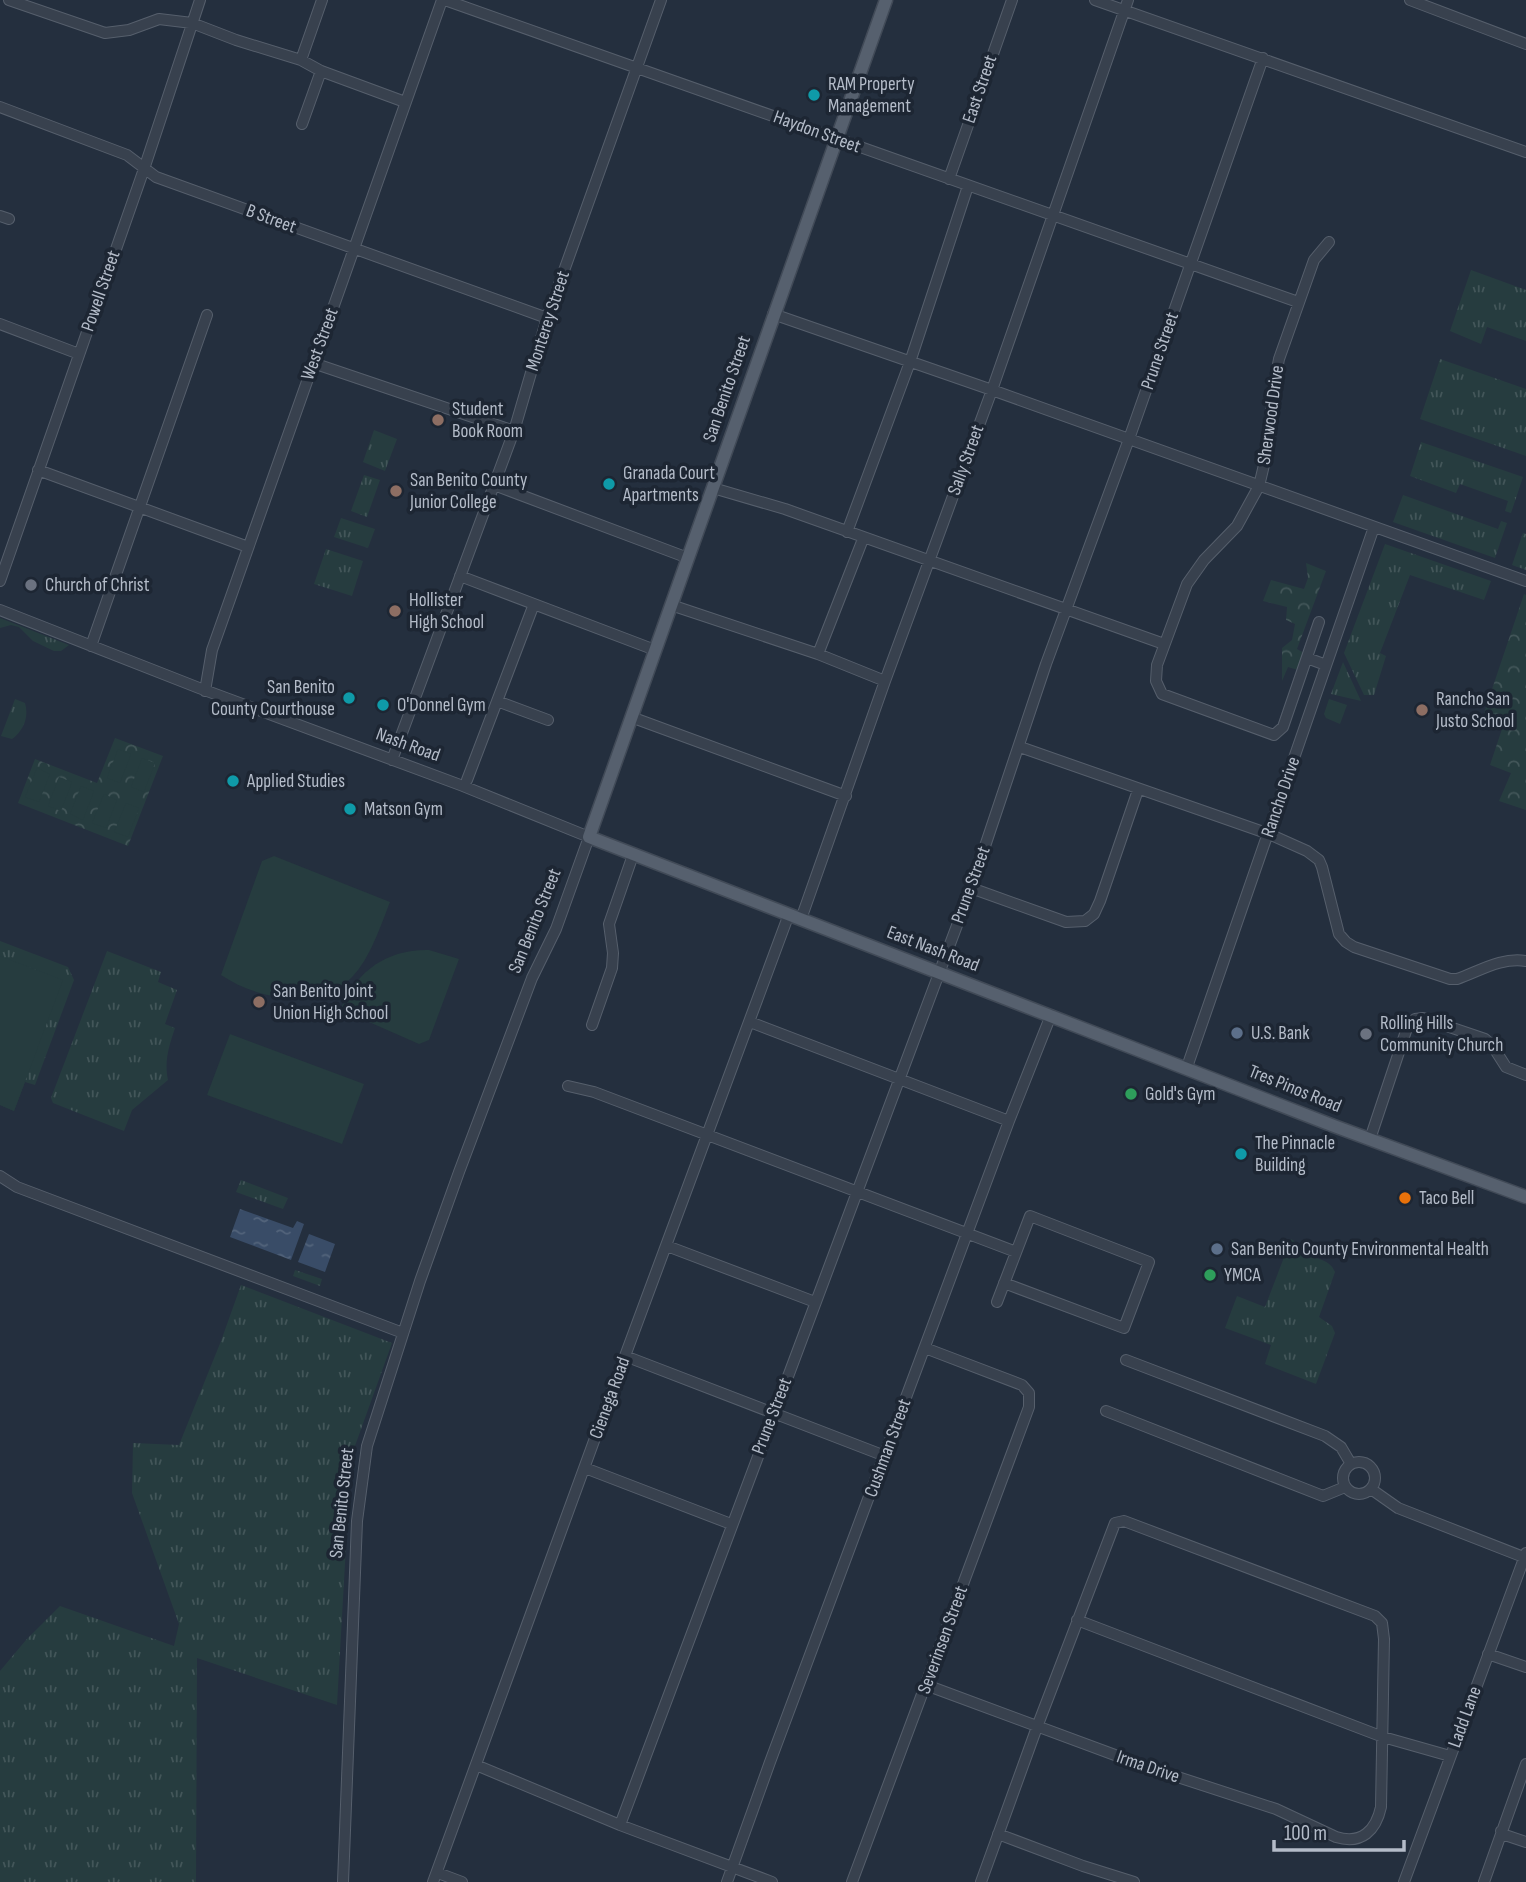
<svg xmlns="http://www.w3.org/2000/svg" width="1526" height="1882" font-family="'Sofia Sans Condensed',sans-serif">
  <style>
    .grass { fill: url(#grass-tufts) }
    .forest { fill: url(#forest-crowns) }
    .pitch { fill: #263c3f }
    .water { fill: url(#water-ripples) }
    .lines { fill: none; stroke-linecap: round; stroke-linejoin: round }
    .minor-casing { stroke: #565f6c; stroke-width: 12 }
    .major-casing { stroke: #414a57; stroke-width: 15 }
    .minor { stroke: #38414e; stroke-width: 10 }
    .major { stroke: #56606e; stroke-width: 12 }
    .culture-dot { fill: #0f9aa8; stroke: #1d2633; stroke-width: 2.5 }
    .education-dot { fill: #8d6e63; stroke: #1d2633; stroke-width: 2.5 }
    .worship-dot { fill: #6b7280; stroke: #1d2633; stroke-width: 2.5 }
    .service-dot { fill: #5c6f8a; stroke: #1d2633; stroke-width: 2.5 }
    .leisure-dot { fill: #2e9e5b; stroke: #1d2633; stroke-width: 2.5 }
    .food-dot { fill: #e8710a; stroke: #1d2633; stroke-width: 2.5 }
    .labels { text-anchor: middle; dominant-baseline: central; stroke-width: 7; stroke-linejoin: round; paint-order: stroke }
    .poi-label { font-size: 19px; fill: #b4bcc9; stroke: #1d2633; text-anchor: start }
    .street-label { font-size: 19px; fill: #b4bcc9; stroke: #1d2633 }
  </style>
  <defs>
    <pattern id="grass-tufts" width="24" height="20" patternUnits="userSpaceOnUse" patternTransform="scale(1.75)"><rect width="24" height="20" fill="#263c3f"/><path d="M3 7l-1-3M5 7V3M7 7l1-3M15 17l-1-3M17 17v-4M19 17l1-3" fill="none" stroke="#435659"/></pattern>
    <pattern id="forest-crowns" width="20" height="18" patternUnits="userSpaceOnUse" patternTransform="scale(1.75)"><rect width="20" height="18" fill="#263c3f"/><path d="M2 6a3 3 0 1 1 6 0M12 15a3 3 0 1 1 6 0" fill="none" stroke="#435659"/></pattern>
    <pattern id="water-ripples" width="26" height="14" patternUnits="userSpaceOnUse" patternTransform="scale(1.75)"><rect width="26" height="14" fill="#394c67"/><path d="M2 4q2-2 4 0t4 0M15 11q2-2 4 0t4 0" fill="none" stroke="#53647b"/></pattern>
  </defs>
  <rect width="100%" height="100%" fill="#242f3e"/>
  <path class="grass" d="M1471,270L1526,290V341L1487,327L1481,344L1450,331Z
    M1440,359L1526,389V456L1420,419Z
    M374,430L397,439L385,471L363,462Z
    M1421,442L1523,477L1511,513L1505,511L1508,501L1460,484L1456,493L1410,476Z
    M364,475L380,480L367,517L351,511Z
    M1403,495L1498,529L1501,521L1507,523L1495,558L1393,522Z
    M341,518L375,529L368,548L334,537Z
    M1523,533L1526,534V570L1512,565Z
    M1385,544L1491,581L1484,600L1410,575L1380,653L1386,656L1374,695H1364L1344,653Z
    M326,549L363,561L352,596L314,584Z
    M0,618L69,645L61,651H54L33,641L19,627L11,625L0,628Z
    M1343,662L1361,701L1331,694Z
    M15,699L25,703C29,717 24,730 12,739L1,736Z
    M1329,699L1347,705L1340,724L1326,718L1324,714Z
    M0,941L68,967L74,980L35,1085L25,1082L14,1111L0,1105Z
    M107,951L161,972L158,982L177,990L165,1024L175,1028C169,1046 164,1061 168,1080L132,1110L124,1131L53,1103L51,1098Z
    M241,1180L288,1198L283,1209L236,1192Z
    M1291,1239C1299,1243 1303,1250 1310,1255C1321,1261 1330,1260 1335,1272L1319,1317L1332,1326L1335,1333L1316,1384L1265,1364L1271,1345L1225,1328L1237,1296L1265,1307Z
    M295,1270L322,1279L320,1286L293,1276Z
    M241,1285L392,1343L351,1457L337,1705L197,1658L196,1882H0V1671L26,1640L60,1606L174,1646L179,1624L132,1493L133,1443L179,1445L221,1341Z"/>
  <path class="forest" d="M1306,563L1326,571L1297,649L1304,653L1298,670L1288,667L1282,681V648L1292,640L1295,624L1286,620L1287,607L1263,601L1271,580L1304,589L1308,578Z
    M1524,594L1526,595V810L1499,801L1511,773L1490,765L1505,720L1484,713Z
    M115,738L163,756L128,846L18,803L35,759L97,783Z"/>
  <path class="pitch" d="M118,749L131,754L120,783L107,778Z
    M142,758L155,763L144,792L131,787Z
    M37,768L50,774L39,802L25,797Z
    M59,777L72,782L61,811L48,806Z
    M81,786L94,791L83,820L70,814Z
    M104,794L117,800L106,828L92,823Z
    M126,803L139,808L128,837L114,832Z
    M274,856L390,902C368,959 354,1006 281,997C260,995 239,987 221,975L262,861Z
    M429,950L459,959L429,1040L419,1044L344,1011L342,1006C358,970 388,949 429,950Z
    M0,956L63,980L14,1111L0,1105Z
    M230,1034L364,1084L342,1144L207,1095Z"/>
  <path class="water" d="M240,1209L293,1228L297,1221L304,1224L291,1260L230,1237Z
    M309,1234L335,1244L325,1272L298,1262Z"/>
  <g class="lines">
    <g class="minor-casing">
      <path id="minor" d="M9,0L105,33L129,30L159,19L192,23L236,40L301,60L321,71L405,102
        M445,0L1298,302
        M1095,0L1526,152
        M1410,0L1526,44
        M301,60L322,0
        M0,107L127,155L156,177L547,318
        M302,124L321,71
        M949,179L1012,0
        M0,216L9,219
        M773,314L992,390L1526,581
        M0,324L79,354
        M313,363L514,431
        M38,470L248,547
        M494,485L688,558
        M713,488L785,509L1164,644
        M847,532L910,362L968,186
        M460,576L655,650
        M0,581L144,169L200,0
        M671,605L818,654L885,681
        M0,610L199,688L463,786L589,837L556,929L532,978L459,1172L420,1281L367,1446L357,1521L343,1882
        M1319,622L1283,727L1274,735L1162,694L1156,681L1157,665L1187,584L1204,560L1237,526L1259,486L1269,444L1272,397L1279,359L1314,260L1329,242
        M91,646L207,315
        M818,654L863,539
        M1307,658L1326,665
        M205,691L212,650L442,0
        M497,701L548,720
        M631,717L846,796
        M1020,747L1269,834L1307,851L1319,860L1322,867L1339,934L1346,942L1354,947L1450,979H1457C1480,971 1501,957 1526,961
        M392,760L494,485L514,431L547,318L661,0
        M467,780L534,604
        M971,888L1066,922L1085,921L1094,914L1100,901L1138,790
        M801,919L885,681L992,390L1128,0
        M750,1022L1009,1121
        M592,1025L612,968L613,953L609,924L633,855
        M1187,1067L1374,527
        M568,1086L594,1092L1016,1252
        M1370,1139L1407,1028L1415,1019L1423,1018L1485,1039L1492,1045L1506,1067L1526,1075
        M0,1176L17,1187L403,1333
        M667,1246L815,1302
        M997,1302L1030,1216L1149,1262L1124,1328L1004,1283
        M625,1356L885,1456
        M1126,1360L1325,1436L1341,1447L1351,1464
        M1106,1411L1323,1496L1345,1487
        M1343 1478a16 16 0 1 1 32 0a16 16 0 1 1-32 0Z
        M585,1468L731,1524
        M1371,1489L1398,1508L1526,1558
        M1077,1620L1383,1737L1450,1756
        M1488,1654L1526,1667
        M926,1685L1150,1768L1276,1809L1336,1837C1362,1845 1376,1830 1381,1807L1384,1639L1382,1623L1375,1616L1124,1521L1115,1523L1037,1727L981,1882
        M476,1765L620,1825L772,1882
        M620,1825L971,888L1046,664L1129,439L1263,58
        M1501,1831L1505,1835L1526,1842
        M998,1834L1083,1866L1134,1882
        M438,1873L462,1882
        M433,1882L625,1356L789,914
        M727,1882L770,1762L1009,1121L1051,1015
        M852,1882L1029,1407V1393L1022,1385L925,1348
        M1404,1882L1526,1553
        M1484,1882L1526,1764"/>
    </g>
    <g class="major-casing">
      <path id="major" d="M886,0L589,837L1334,1126L1526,1197"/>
    </g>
    <use href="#minor" class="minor"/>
    <use href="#major" class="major"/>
  </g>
  <g class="culture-dot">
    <circle cx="814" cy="95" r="7"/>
    <circle cx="609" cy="484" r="7"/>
    <circle cx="349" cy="698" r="7"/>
    <circle cx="383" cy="705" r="7"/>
    <circle cx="233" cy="781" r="7"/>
    <circle cx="350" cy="809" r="7"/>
    <circle cx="1241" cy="1154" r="7"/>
  </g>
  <g class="education-dot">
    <circle cx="438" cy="420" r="7"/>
    <circle cx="396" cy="491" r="7"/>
    <circle cx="395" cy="611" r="7"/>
    <circle cx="1422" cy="710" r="7"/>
    <circle cx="259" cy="1002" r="7"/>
  </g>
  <g class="worship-dot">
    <circle cx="31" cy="585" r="7"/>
    <circle cx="1366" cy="1034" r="7"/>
  </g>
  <g class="service-dot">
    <circle cx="1237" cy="1033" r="7"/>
    <circle cx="1217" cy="1249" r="7"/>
  </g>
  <g class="leisure-dot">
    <circle cx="1131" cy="1094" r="7"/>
    <circle cx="1210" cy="1275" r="7"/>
  </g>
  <circle class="food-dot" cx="1405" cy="1198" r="7"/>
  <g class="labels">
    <g class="poi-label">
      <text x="828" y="84">RAM Property<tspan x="828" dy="22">Management</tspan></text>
      <text x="452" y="409">Student<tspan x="452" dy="22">Book Room</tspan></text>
      <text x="623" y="473">Granada Court<tspan x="623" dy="22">Apartments</tspan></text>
      <text x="410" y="480">San Benito County<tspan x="410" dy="22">Junior College</tspan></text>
      <text x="45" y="585">Church of Christ</text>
      <text x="409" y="600">Hollister<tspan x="409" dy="22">High School</tspan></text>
      <text x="335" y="687" text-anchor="end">San Benito<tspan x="335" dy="22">County Courthouse</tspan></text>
      <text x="1436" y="699">Rancho San<tspan x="1436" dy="22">Justo School</tspan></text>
      <text x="397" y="705">O'Donnel Gym</text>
      <text x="247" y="781">Applied Studies</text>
      <text x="364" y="809">Matson Gym</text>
      <text x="273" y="991">San Benito Joint<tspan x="273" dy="22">Union High School</tspan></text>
      <text x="1380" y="1023">Rolling Hills<tspan x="1380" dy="22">Community Church</tspan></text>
      <text x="1251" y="1033">U.S. Bank</text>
      <text x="1145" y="1094">Gold's Gym</text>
      <text x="1255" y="1143">The Pinnacle<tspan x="1255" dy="22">Building</tspan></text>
      <text x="1419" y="1198">Taco Bell</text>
      <text x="1231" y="1249">San Benito County Environmental Health</text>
      <text x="1224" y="1275">YMCA</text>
    </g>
    <g class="street-label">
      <text transform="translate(980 89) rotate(-71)">East Street</text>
      <text transform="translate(817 132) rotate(20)">Haydon Street</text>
      <text transform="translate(271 219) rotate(20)">B Street</text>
      <text transform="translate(101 291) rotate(-71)">Powell Street</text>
      <text transform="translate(548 321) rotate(-72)">Monterey Street</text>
      <text transform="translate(320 344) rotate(-70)">West Street</text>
      <text transform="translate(1160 351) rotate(-71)">Prune Street</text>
      <text transform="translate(727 389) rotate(-71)">San Benito Street</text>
      <text transform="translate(1271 415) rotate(-82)">Sherwood Drive</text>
      <text transform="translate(966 460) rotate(-70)">Sally Street</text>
      <text transform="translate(408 745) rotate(20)">Nash Road</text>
      <text transform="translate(1281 797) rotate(-71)">Rancho Drive</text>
      <text transform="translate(971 885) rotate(-70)">Prune Street</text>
      <text transform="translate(535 921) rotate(-68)">San Benito Street</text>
      <text transform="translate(933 949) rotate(21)">East Nash Road</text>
      <text transform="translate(1295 1089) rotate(22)">Tres Pinos Road</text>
      <text transform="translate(610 1398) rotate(-70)">Cienega Road</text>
      <text transform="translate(772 1416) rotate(-69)">Prune Street</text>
      <text transform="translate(888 1448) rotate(-70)">Cushman Street</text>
      <text transform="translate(342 1503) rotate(-84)">San Benito Street</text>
      <text transform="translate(943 1640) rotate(-70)">Severinsen Street</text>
      <text transform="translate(1465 1717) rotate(-70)">Ladd Lane</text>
      <text transform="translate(1148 1767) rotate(19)">Irma Drive</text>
    </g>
  </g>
  <path d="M1274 1840v10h130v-10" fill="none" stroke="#b4bcc9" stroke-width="3.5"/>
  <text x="1284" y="1840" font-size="21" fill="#b4bcc9" stroke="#1d2633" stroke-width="5" paint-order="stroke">100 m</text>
</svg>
